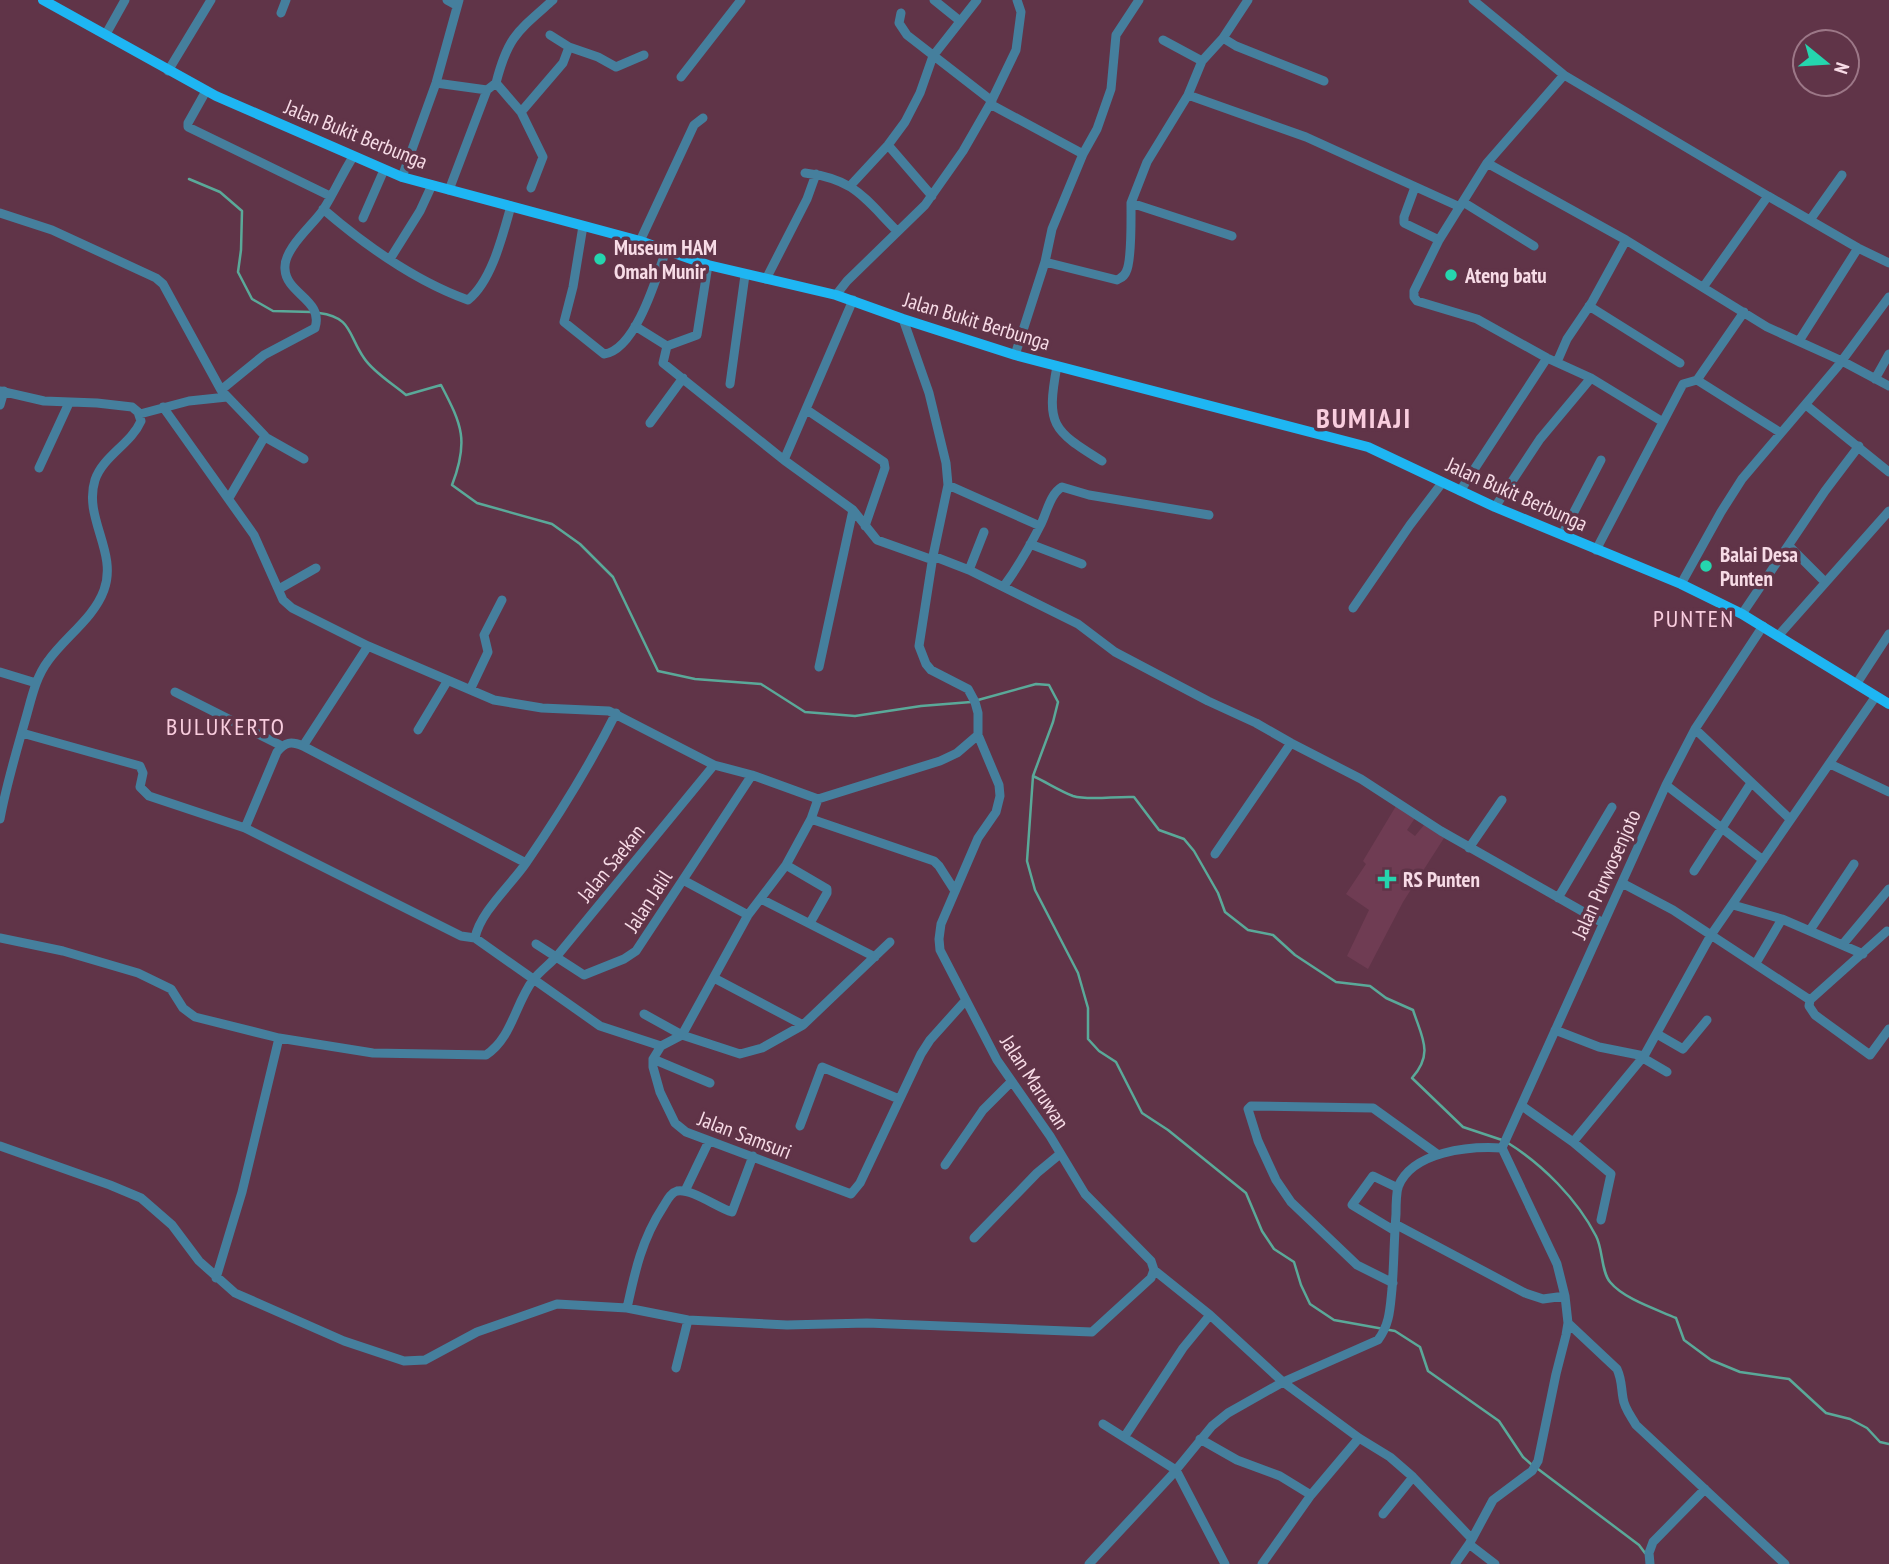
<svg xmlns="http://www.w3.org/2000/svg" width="1889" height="1564" font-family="'PT Sans Narrow',sans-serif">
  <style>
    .built { fill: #6f3c53 }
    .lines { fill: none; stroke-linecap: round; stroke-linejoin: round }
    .stream { stroke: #5aa999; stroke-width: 2.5 }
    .minor { stroke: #457f9d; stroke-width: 9 }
    .major { stroke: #1eb6f3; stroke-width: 10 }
    .poi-dot { fill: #25d5ae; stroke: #603448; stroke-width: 2.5 }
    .labels { text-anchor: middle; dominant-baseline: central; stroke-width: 7; stroke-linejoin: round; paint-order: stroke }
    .street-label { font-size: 21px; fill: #f7dbe6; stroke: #603448 }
    .poi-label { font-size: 21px; font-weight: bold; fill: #f7dbe6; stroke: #603448; text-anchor: start }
    .quarter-label { font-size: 24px; letter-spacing: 2px; fill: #f9cdde; stroke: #603448 }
    .district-label { font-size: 28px; font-weight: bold; letter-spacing: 2px; fill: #f9cdde; stroke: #603448 }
  </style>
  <rect width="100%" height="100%" fill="#603448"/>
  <path class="built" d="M1396,806L1415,818L1407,830L1415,836L1424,825L1444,838L1403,902L1368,969L1347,956L1369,910L1346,894L1366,864L1363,861Z"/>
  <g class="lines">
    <path class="stream" d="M189,179L220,192L242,211L241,250L238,272L252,299L273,311L312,312
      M319,313C352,317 348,335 364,358C373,372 393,384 406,395L441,385C462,425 469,441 452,485L477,503L552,524L580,544L613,577L658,671L695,679L761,684L805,712L855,716L921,706L971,702
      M978,700L1036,684L1049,685L1058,702L1053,722L1033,776L1027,861L1035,890L1078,973L1088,1008V1039L1099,1051L1116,1062L1142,1113L1168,1130L1246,1193L1262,1231L1274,1249L1294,1262L1301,1285L1310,1304L1334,1320L1395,1331L1420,1347L1428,1371L1499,1421L1523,1457L1532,1465
      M1033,776C1046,782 1060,791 1073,796C1089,801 1115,796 1134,797L1159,830L1184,839L1194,851L1218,893L1225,912L1248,930L1273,935L1295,955L1336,982L1370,986L1386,998L1413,1010C1422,1038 1434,1053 1412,1078L1463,1127L1502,1140
      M1508,1143C1542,1164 1577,1199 1596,1236C1603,1249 1601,1271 1610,1282C1624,1299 1656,1309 1676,1318L1684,1340L1711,1360L1740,1372L1789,1379L1826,1413L1850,1419L1867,1428L1880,1442L1889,1444
      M1538,1469L1639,1545L1645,1553"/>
    <path class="minor" d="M447,0L456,5
      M934,0L960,21
      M1473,0L1564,75L1768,196L1704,286
      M281,13L286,0
      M901,13L899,23L907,35L992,101
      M106,34L125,0
      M550,35L569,47
      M1223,38L1236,46L1324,81
      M1163,40L1202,61
      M168,71L211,0
      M1564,75L1487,163L1439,240L1414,291V297L1417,301L1477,319L1547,358L1591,378L1663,422
      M681,77L741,0
      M436,83L487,90
      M496,83C508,36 518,31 553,0
      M206,91L188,123V127L330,196
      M1188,95L1306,137L1460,207
      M990,104L1083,154L1052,229L1045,262L1015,355
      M521,112L563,63L569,47L598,57L616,67L644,55
      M888,145L932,196
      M1083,154L1097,129L1111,89L1116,35L1139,0
      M1487,163L1626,240
      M805,173C855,179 864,198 897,231
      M402,177L436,83L459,0
      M850,186L888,145L905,122L920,93L933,56L977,0
      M1415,187L1404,217V223L1439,240
      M449,190L487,90L496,83L521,112L543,157L531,188
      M1768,196L1858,248L1889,263
      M1463,202L1534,246
      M323,209C366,246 415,281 468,300C492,281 503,234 511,206
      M0,213L52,230L156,278L163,284L221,390L264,355L315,328C324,300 286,294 285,269C283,249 313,225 323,210C334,193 342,174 353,157
      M363,218L384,170
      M1810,220L1842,175
      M583,226L573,287L564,322L604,354C636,350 657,276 666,250
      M1232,236L1131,203L1147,162L1188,95L1202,61L1223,38L1248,0
      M640,241L694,125L703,118
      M390,259L420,211L432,185
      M1045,262L1117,280C1122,277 1124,277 1126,272C1132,262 1131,217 1131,203
      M766,279L807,199L816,174
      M836,295L847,281L925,205L963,151L990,104L1016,50L1021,12L1017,0
      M1589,306L1680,363
      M903,319L929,393L946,463L948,485L933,556L919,646L926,664L931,670L968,689L975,702L978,713V735L999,785L1000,796L996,812L978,838L941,924L939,939L940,950L997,1060L1050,1136L1085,1194L1151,1261L1154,1270L1210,1315L1283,1382L1228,1413L1212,1426L1171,1476L1089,1564
      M635,326L667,346L663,363L784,460L853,510L877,540L933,560
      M1799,341L1858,248
      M667,346L697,335L708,265
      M1557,362L1567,339L1592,302L1626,240L1767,327L1842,361L1889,386
      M1057,366C1046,425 1052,430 1102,461
      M1875,379L1889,354
      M1697,380L1744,312
      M730,384L745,275
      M221,390L265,436L229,498
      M0,391L44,401L97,403L132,407L138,412L141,421C131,444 103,456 95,480C83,518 118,552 104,590C94,618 65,637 48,661C35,678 31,701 25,721C16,753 6,786 0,819
      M0,405L4,391
      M1806,405L1889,472
      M163,407L254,535L283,600L292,608L368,646L494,700L542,708L609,711L714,765L752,775L818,799L811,819L786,865L748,915L682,1035L661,1046L653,1059V1067L660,1092L675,1123L686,1132L851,1194L860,1183L921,1054L930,1040L965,1001
      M807,410L884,462L885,468L865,526
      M140,414L189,401L227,397
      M650,423L683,378
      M265,437L304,459
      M784,460L853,300
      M39,468L69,403
      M948,485L1040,526
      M1460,491L1547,358
      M1495,507L1540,439L1591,378
      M1562,535L1601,460
      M1030,544L1082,564
      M1789,546L1825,582
      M1596,550L1683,384L1697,380L1781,433
      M933,556L969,570L1078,624L1115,652L1208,701L1256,723L1291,743L1361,779L1441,831L1603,923
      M969,570L984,532
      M1681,584L1721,512L1742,479L1838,366L1889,297
      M1004,586C1018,567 1030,546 1041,524C1047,512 1050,494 1062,487L1089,495L1209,515
      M279,589L316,568
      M1353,608L1410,525L1442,483
      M1742,614L1825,491L1859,446
      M1779,635L1889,511
      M819,667L853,510
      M0,672L36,683
      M1857,683L1889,634
      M470,690L488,652L484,635L502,600
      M175,692L282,746
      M1695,729L1790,819
      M418,730L448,680
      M22,733L140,766L143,773L140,787L149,796L245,828L461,936L475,938L600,1026L661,1046
      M303,746L368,646
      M1830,764L1889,792
      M1666,785L1763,860
      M818,799L940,761L957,753L978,735
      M811,819L934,861L939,866L955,891
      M245,828L277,752C285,742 291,741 303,746L526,863
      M1469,848L1502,800
      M1215,854L1291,743
      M786,865L827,889V893L810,923
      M1694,871L1751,783
      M683,880L748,915
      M1622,883L1673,910L1810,1000
      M1558,898L1612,807
      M761,899L875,957
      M1733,905L1782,919L1863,954
      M1810,930L1854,864
      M1887,931L1810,1000L1809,1006L1815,1015L1870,1055L1889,1029
      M0,938L63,951L138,973L171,989L183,1008L195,1017L279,1038
      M475,938C480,912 511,885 526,863C559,815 590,765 616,713
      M536,944L584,975L624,959L636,951L752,775
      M1843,944L1889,889
      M1756,963L1782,919
      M714,978L803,1025
      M644,1014L682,1035L740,1054L762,1048L803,1025L890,942
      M1555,1030L1599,1047L1644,1056
      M1657,1034L1683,1049L1707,1020
      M1643,1058L1667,1072
      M653,1059L710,1083
      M1522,1106L1573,1142L1611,1174L1601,1220
      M800,1126L822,1067L899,1099
      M1573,1142L1644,1056L1711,935L1876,696
      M0,1146L110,1185L141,1198L172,1225L199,1261L235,1293L344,1341L404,1361L425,1360L477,1332L557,1304L627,1308L688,1320L787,1325L867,1323L1092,1332L1151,1278L1154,1270
      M1502,1148L1666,785L1695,729L1763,626
      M945,1165L983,1110L1011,1082
      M685,1191L709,1141
      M1395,1224L1525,1293L1543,1299L1565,1296
      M1395,1231L1352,1205L1373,1176L1398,1188
      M974,1238L1037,1173L1060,1154
      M216,1278L242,1192L279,1038L373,1053L486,1055C512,1038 515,1004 533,980C540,971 550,964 557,956L714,765
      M1393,1283L1357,1265L1291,1202L1276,1180L1258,1141L1248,1109L1251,1106L1373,1108L1437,1154
      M627,1308C635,1271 642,1239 663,1207C667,1201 670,1193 677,1191C691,1188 718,1208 732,1212L753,1156
      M1568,1323L1617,1369C1622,1380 1621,1387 1623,1398C1624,1408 1631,1416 1636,1425L1785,1564
      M676,1368L688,1320
      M1103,1424L1176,1470L1225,1564
      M1125,1436L1183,1348L1210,1315
      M1200,1439L1237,1460L1280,1476L1311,1495
      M1383,1514L1413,1477
      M1472,1539L1493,1500L1532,1471L1538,1461L1556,1374L1566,1335L1568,1323L1565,1296L1557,1264L1502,1148
      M1262,1564L1311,1495L1359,1438
      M1455,1564L1469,1544
      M1495,1564L1469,1544L1472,1539L1413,1477L1390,1457L1359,1438L1283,1382L1378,1340C1390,1324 1390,1308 1392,1289C1394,1264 1394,1239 1396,1214C1396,1206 1396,1195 1398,1187C1412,1151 1470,1146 1502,1148
      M1650,1564L1649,1553L1653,1542L1705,1489"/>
    <path class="major" d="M43,0L216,96L402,177L640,241L708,265L836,295L903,319L1015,355L1368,447L1495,507L1681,584L1742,614L1889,704"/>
  </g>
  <g class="poi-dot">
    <circle cx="600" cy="259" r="7"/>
    <circle cx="1451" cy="275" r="7"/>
    <circle cx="1706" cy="566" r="7"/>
    <path d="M1383.5 868.5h7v7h7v7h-7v7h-7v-7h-7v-7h7z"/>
  </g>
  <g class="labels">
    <g class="street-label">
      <text transform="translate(356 134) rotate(22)">Jalan Bukit Berbunga</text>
      <text transform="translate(977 321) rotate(17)">Jalan Bukit Berbunga</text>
      <text transform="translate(1517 494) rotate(24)">Jalan Bukit Berbunga</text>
      <text transform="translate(611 863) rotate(-51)">Jalan Saekan</text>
      <text transform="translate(1606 874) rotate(-66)">Jalan Purwosenjoto</text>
      <text transform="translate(648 901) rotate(-57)">Jalan Jalil</text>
      <text transform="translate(1035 1082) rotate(57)">Jalan Maruwan</text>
      <text transform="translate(745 1135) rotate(21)">Jalan Samsuri</text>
    </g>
    <g class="poi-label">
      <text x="614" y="247">Museum HAM<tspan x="614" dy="24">Omah Munir</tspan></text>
      <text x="1465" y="275">Ateng batu</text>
      <text x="1720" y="554">Balai Desa<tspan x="1720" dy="24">Punten</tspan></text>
      <text x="1403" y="879">RS Punten</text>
    </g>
    <g class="quarter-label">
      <text x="1694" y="618">PUNTEN</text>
      <text x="226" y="726">BULUKERTO</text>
    </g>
    <g class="district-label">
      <text x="1364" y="417">BUMIAJI</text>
    </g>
  </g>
  <g transform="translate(1826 63) rotate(108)"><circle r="33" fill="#603448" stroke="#9c7787" stroke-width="2"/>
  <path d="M0-5L12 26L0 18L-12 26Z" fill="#25d5ae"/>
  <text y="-10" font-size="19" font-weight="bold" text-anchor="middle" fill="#f7dbe6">N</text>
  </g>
</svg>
